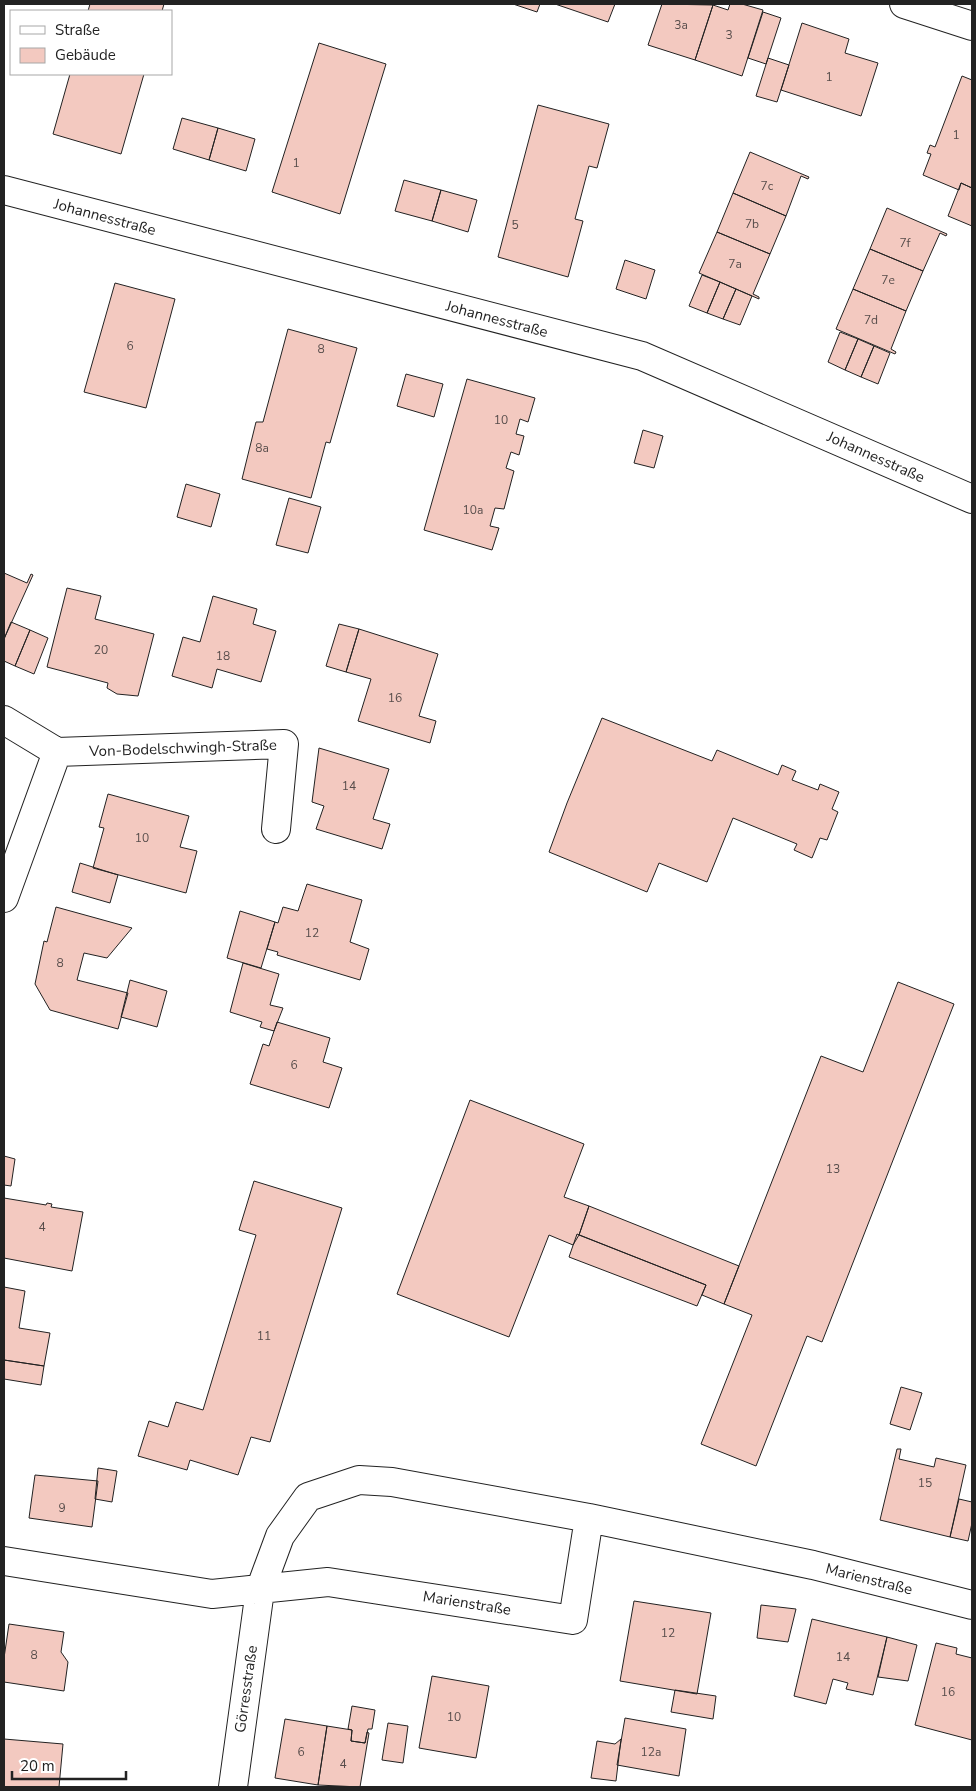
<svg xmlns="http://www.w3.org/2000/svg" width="976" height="1791" font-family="'Nunito Sans',sans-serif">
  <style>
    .building { fill: #f3c9c0; stroke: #222 }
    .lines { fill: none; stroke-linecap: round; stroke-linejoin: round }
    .minor-casing { stroke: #222; stroke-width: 30 }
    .minor { stroke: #fff; stroke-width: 28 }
    .labels { text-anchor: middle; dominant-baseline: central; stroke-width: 4; stroke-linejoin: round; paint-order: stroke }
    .number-label { font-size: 12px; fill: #564c4a }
    .street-label { font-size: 15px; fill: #222; stroke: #fff }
  </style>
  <rect width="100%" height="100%" fill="#fff"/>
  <path class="building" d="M90,4H164L162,11H88Z
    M513,4H540L537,12Z
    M555,4H615L608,22Z
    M662,4L713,5L695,60L648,45Z
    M730,4H742L763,10L742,76L695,60L713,5L728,10Z
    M763,12L781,18L766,64L748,58Z
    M802,23L849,39L845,53L878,63L861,116L781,90Z
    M319,43L386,64L340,214L272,192Z
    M768,58L789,65L777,102L756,96Z
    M70,74H144L121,154L53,134Z
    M962,76L972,80V188L961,183L959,190L923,175L931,154L927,153L930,145L935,147Z
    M538,105L609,124L597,168L589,166L575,219L583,221L568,277L498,257Z
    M182,118L218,128L209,160L173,149Z
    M218,128L255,139L246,171L209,160Z
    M750,152L809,177L808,179L801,176L786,216L733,193Z
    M404,180L441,190L432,221L395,211Z
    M961,183L972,188V226L948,216Z
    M441,190L477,200L468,232L432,221Z
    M733,193L786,216L770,254L717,232Z
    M887,208L947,234L946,236L940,233L923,271L870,249Z
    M717,232L770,254L753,294L759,297V299L699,273Z
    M870,249L923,271L906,311L853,289Z
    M625,260L655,270L646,299L616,289Z
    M702,275L720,282L707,313L689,306Z
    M720,282L736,289L723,319L707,313Z
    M115,283L175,299L146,408L84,392Z
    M736,289L752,296L740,325L723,319Z
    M853,289L906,311L891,349L896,352L895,354L836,329Z
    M288,329L357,348L330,443L326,442L311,498L242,479L256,422H263Z
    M840,332L858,339L845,370L828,362Z
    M858,339L874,346L861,377L845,370Z
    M874,346L890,353L878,384L861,377Z
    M406,374L443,384L434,417L397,406Z
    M467,379L535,398L528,422L520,419L516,434L524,436L519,455L511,452L506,468L514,471L504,509L495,508L490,526L499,528L492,550L424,530Z
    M643,430L663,436L654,468L634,463Z
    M186,484L220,494L211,527L177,517Z
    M289,498L321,507L308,553L276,545Z
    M4,573L27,583L31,574L33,575L4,639Z
    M67,588L101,596L95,619L154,634L138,696L117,694L107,688L108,683L47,667Z
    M213,596L257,609L253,624L276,631L261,682L217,669L212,688L172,676L183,637L200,642Z
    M11,622L30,630L15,666L4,661V639Z
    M339,624L359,629L346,672L326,666Z
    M359,629L438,654L419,716L436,721L430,743L358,721L371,679L346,672Z
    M30,630L48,638L34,674L15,666Z
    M602,718L712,761L717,750L778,775L782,765L796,771L792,780L818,790L820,784L839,792L832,809L838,812L827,840L820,838L812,858L794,850L797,844L733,818L707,882L659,863L647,892L549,852L567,803Z
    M319,748L389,769L373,819L390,824L382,849L316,829L324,806L312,802Z
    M108,794L189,816L180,847L197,851L186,893L93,868L104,828L99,827Z
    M80,863L118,875L110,903L72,892Z
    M307,884L362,900L350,942L369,949L360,980L277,955L278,952L267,949L275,922L278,923L283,907L298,911Z
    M56,907L132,928L107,958L84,953L77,980L128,993L118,1029L50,1010L35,984L44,941L47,942Z
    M240,911L275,922L261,968L227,958Z
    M243,963L279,974L270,1005L283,1008L274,1031L260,1027L262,1022L230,1012Z
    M130,980L167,991L157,1027L121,1017Z
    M898,982L954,1004L822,1342L807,1336L756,1466L701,1444L752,1315L724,1304L821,1056L863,1072Z
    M277,1022L330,1038L323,1062L342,1068L329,1108L250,1084L263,1044L269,1046Z
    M470,1100L584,1144L564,1197L589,1206L579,1235L573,1245L549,1235L509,1337L397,1294Z
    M4,1156L15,1159L11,1186L4,1185Z
    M254,1181L342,1208L270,1442L251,1437L238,1475L190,1460L187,1470L138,1456L149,1421L168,1427L176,1402L203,1410L256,1235L239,1230Z
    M4,1198L46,1205L47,1203L52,1204L51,1207L83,1212L72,1271L4,1258Z
    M589,1206L739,1266L724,1304L702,1295L706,1285L579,1235Z
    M577,1234L706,1285L697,1306L569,1257Z
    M4,1287L25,1291L19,1328L50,1333L44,1366L4,1360Z
    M4,1360L44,1366L41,1385L4,1379Z
    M901,1387L922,1393L910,1430L890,1424Z
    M897,1449H901L899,1459L934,1467L936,1458L966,1465L950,1537L880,1520Z
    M98,1468L117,1471L112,1502L95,1499Z
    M35,1475L98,1481L92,1527L29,1518Z
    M959,1499L972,1502V1523L968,1541L950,1537Z
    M634,1601L711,1613L697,1694L620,1681Z
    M761,1605L796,1609L788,1642L757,1638Z
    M812,1619L887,1637L873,1695L846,1689L848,1683L833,1679L826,1704L794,1696Z
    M9,1624L64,1632L61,1652L68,1662L64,1691L4,1682V1658Z
    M887,1637L917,1645L908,1681L878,1677Z
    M936,1643L957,1648L956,1654L972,1658V1740L915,1725Z
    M432,1676L489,1686L476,1758L419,1748Z
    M675,1690L716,1696L713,1719L671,1712Z
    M352,1706L375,1710L372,1729H368L365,1743L351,1741L352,1730L348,1729Z
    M625,1718L686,1729L679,1776L617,1765Z
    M285,1719L327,1726L318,1785L275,1778Z
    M388,1723L408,1726L403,1763L382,1760Z
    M327,1726L352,1730L351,1741L365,1743L367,1732L369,1733L360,1787L318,1785Z
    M4,1739L63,1744L59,1787H4Z
    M621,1739L616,1781L591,1778L597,1741L615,1744Z"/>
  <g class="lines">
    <g class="minor-casing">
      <path id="minor" d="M904,4L972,26
        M4,190L642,356L972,499
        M4,720L57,752L284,744L276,829
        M4,898L57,752
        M4,1561L212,1594L328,1582L573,1620L589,1518
        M233,1787L260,1590L280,1536L308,1497L359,1480L392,1482L589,1518L813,1565L972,1605"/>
    </g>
    <use href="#minor" class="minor"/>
  </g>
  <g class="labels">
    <g class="number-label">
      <text x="681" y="25">3a</text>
      <text x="729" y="35">3</text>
      <text x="829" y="77">1</text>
      <text x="956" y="135">1</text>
      <text x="296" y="163">1</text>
      <text x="767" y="186">7c</text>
      <text x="752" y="224">7b</text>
      <text x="515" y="225">5</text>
      <text x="905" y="243">7f</text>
      <text x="735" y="264">7a</text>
      <text x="888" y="280">7e</text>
      <text x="871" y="320">7d</text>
      <text x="130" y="346">6</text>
      <text x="321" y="349">8</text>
      <text x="501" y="420">10</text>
      <text x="262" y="448">8a</text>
      <text x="473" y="510">10a</text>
      <text x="101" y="650">20</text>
      <text x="223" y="656">18</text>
      <text x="395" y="698">16</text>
      <text x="349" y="786">14</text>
      <text x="142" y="838">10</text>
      <text x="312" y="933">12</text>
      <text x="60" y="963">8</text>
      <text x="294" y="1065">6</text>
      <text x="833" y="1169">13</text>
      <text x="42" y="1227">4</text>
      <text x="264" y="1336">11</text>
      <text x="925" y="1483">15</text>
      <text x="62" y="1508">9</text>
      <text x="668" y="1633">12</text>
      <text x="34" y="1655">8</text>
      <text x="843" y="1657">14</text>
      <text x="948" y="1692">16</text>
      <text x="454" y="1717">10</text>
      <text x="301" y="1752">6</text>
      <text x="651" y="1752">12a</text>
      <text x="343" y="1764">4</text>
    </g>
    <g class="street-label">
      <text transform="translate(105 217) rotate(15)">Johannesstraße</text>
      <text transform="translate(497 319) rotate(15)">Johannesstraße</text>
      <text transform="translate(876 457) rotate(24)">Johannesstraße</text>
      <text transform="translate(183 748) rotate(-2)">Von-Bodelschwingh-Straße</text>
      <text transform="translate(869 1579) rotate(14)">Marienstraße</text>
      <text transform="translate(467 1603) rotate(9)">Marienstraße</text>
      <text transform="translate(246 1689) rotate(-82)">Görresstraße</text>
    </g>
  </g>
  <rect width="976" height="1791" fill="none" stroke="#222222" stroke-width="10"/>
  <rect x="10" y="10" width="162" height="65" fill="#ffffff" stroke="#a7a7a7"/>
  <rect x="20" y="26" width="25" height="8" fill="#ffffff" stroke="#a7a7a7"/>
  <text x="55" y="35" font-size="15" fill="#222222">Straße</text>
  <rect x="20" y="48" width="25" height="15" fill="#f3c9c0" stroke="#a7a7a7"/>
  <text x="55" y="60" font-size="15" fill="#222222">Gebäude</text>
  <path d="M12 1771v8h114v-8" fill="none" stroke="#222222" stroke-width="2.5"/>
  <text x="20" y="1771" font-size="15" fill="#222222" stroke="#ffffff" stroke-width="4" paint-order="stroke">20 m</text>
</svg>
